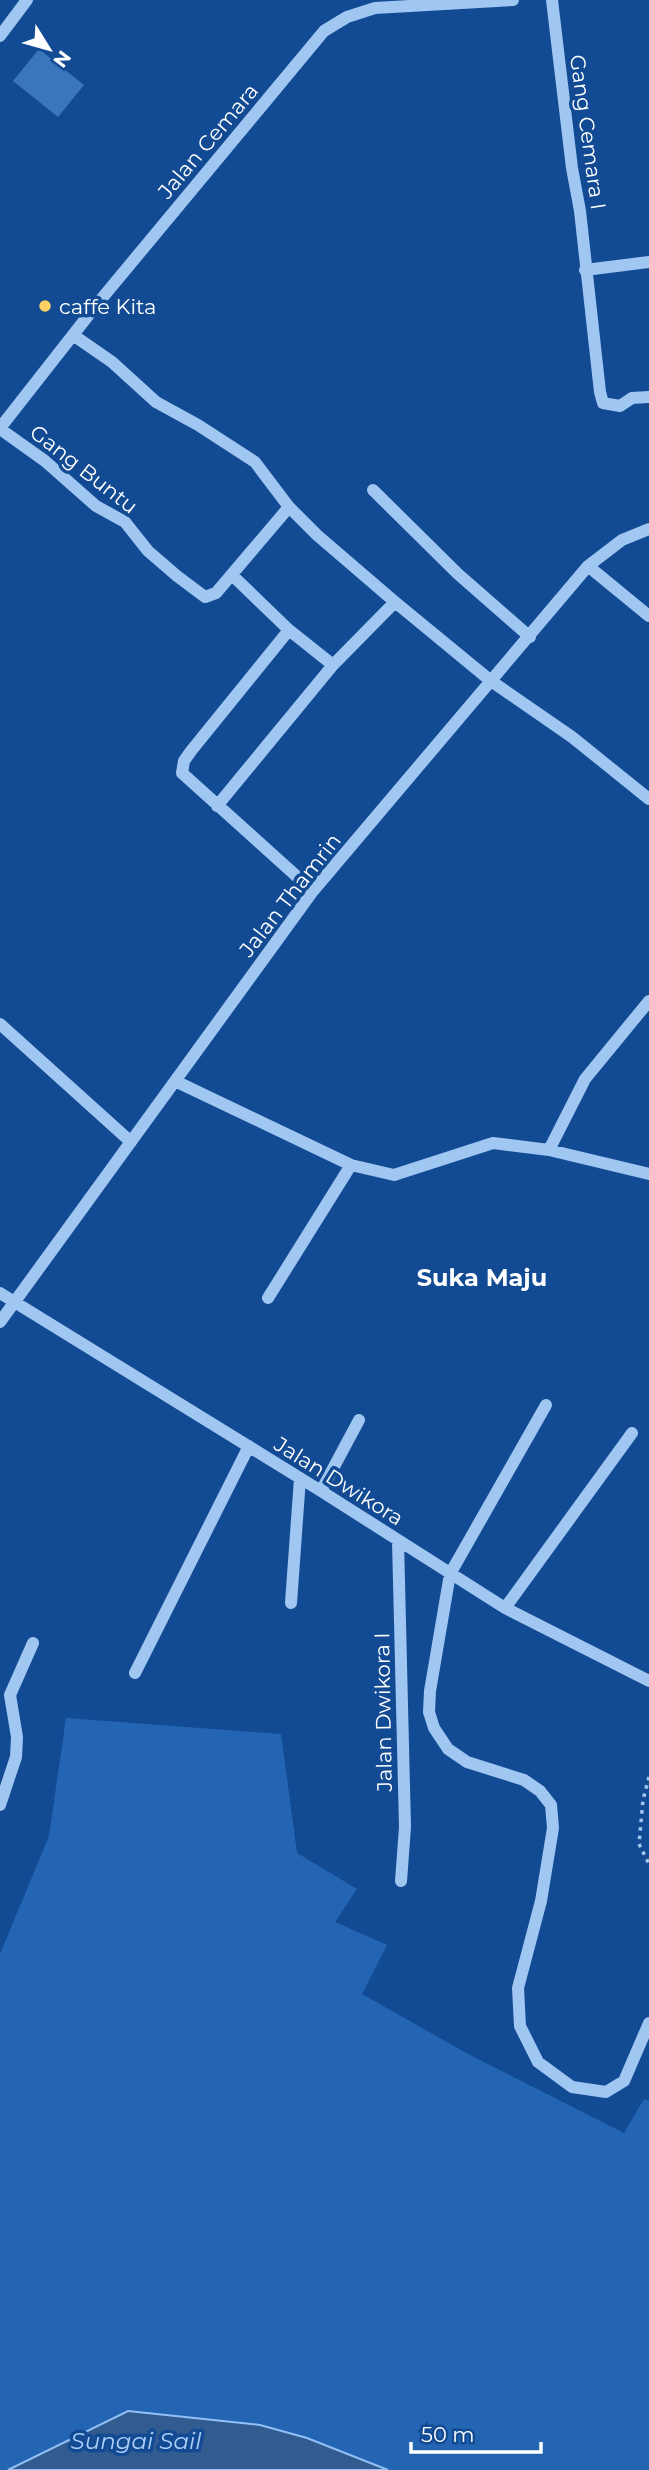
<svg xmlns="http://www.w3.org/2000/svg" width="649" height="2470" font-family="Montserrat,sans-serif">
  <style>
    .green { fill: #2465b3 }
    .water { fill: #325b90; stroke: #92c0f6; stroke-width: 2 }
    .building { fill: #3b75bc }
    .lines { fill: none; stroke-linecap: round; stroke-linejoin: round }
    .path { stroke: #a0c6f2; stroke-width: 3.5; stroke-dasharray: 3.5 5; stroke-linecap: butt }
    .minor { stroke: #a0c6f2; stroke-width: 12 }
    .poi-dot { fill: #ffd162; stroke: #124b93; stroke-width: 2.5 }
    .labels { text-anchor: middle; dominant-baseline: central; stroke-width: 7; stroke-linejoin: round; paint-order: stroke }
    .street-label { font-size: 21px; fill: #fff; stroke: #124b93 }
    .poi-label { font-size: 21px; fill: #fff; stroke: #124b93; text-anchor: start }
    .water-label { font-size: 23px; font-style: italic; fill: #acd0f9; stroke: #124b93 }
    .quarter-label { font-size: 24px; font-weight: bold; fill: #fff; stroke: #124b93 }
  </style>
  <rect width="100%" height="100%" fill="#124b93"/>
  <path class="green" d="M66,1718L281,1734L297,1853L357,1889L335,1922L387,1945L362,1994L468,2054L624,2133L644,2099L649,2101V2470H388L307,2438L260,2425L128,2411L31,2459L8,2470H0V1954L49,1836Z"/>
  <path class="water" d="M128,2411L260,2425L307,2438L388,2470H8Z"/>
  <path class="building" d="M39,49L84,85L58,117L13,81Z"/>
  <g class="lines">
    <path class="path" d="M649,1777L643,1800L639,1844L649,1864"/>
    <path class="minor" d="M552,0L572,168L580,211L600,392L603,403L620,406L632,398L649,397
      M0,36L27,0
      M585,270L649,262
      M73,335L112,362L156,402L198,425L255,462L289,507L317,535L395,602L491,681L572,737L649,799
      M0,428L98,303L324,31L347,17L375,8L513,0
      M0,429L45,461L96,506L125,522L148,551L177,576L205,597L216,593L289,507
      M373,490L458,574L530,637
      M588,566L649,616
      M232,575L289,630L333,665L395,602
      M289,630L191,751L184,761L182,773L313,891
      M217,806L333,665
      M0,1024L131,1142
      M175,1081L351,1165L394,1175L493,1143L549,1150L649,1174
      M549,1150L585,1079L649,1001
      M0,1293L321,1491L505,1608L649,1681
      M268,1298L351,1165
      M0,1322L313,891L588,566L622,540L649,529
      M546,1405L450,1574L430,1691L429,1712L434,1728L448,1749L467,1762L524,1780L540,1791L551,1805L553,1828L541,1901L518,1988L520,2026L538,2062L572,2087L606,2092L624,2081L649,2023
      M321,1491L359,1420
      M398,1541L405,1827L401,1881
      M291,1603L300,1478
      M505,1608L632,1433
      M135,1673L249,1446
      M0,1805L16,1757L17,1737L10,1695L33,1643"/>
  </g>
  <circle class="poi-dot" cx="45" cy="306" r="7"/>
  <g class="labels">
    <g class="street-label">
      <text transform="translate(588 132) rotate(82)">Gang Cemara I</text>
      <text transform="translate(208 141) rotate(-50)">Jalan Cemara</text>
      <text transform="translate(84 469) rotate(38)">Gang Buntu</text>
      <text transform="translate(290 895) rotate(-52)">Jalan Thamrin</text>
      <text transform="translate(339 1481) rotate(32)">Jalan Dwikora</text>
      <text transform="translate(383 1712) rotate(-91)">Jalan Dwikora I</text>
    </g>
    <g class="poi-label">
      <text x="59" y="306">caffe Kita</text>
    </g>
    <g class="water-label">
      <text x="136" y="2441">Sungai Sail</text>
    </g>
    <g class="quarter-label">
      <text x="482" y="1277">Suka Maju</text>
    </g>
  </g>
  <g transform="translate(49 49) rotate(127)" stroke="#124b93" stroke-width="5" paint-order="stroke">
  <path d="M0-5L12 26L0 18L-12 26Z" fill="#ffffff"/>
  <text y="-10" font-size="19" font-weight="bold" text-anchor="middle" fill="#ffffff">N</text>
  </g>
  <path d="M411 2442v10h130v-10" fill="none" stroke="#ffffff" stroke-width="3.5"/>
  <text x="421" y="2442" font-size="21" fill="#ffffff" stroke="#124b93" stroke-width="5" paint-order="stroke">50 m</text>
</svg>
